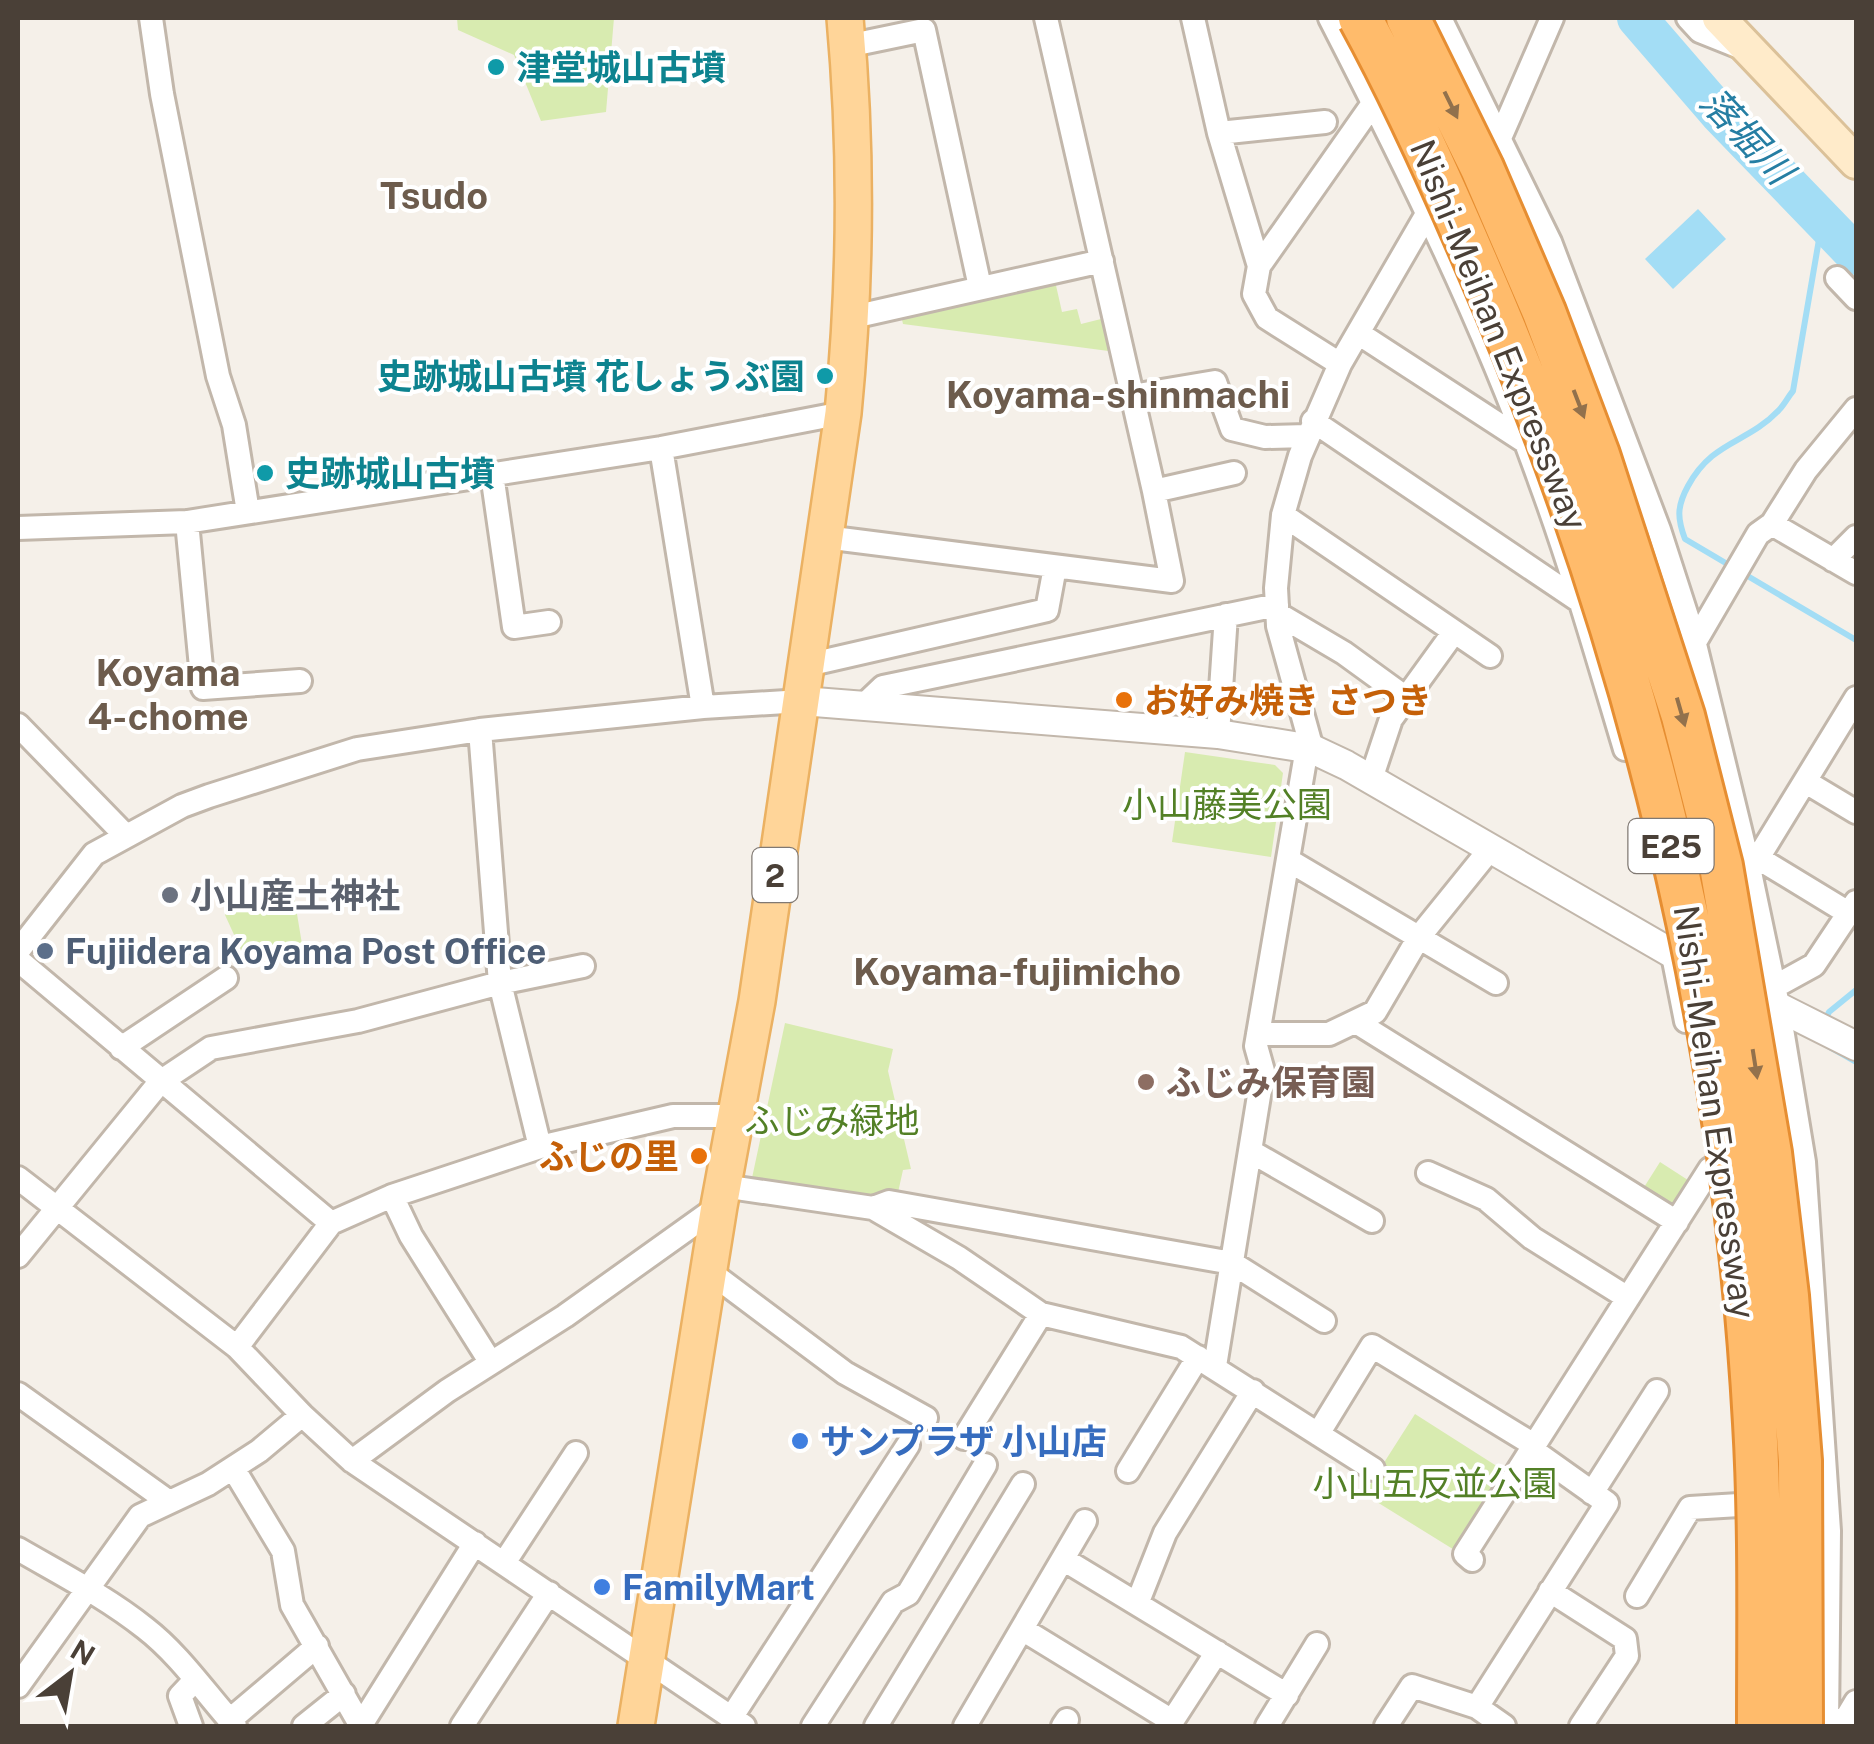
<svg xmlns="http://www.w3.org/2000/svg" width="1874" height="1744" font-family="'Public Sans','Noto Sans JP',sans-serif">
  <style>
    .green { fill: #d8ebb0 }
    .water { fill: #a3ddf5 }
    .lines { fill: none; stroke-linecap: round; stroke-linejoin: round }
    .stream { stroke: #a3ddf5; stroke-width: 6 }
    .river { stroke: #a3ddf5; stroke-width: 40 }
    .minor-casing { stroke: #c2b7ab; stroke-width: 28 }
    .tertiary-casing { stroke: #c2b7ab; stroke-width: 32 }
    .secondary-casing { stroke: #dbc199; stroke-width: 38 }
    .primary-casing { stroke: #ebb162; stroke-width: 40 }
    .minor { stroke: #fff; stroke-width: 22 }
    .tertiary { stroke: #fff; stroke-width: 28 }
    .secondary { stroke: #ffebca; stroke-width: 32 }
    .primary { stroke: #ffd599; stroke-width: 35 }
    .motorway-bridge-casing { stroke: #e68e32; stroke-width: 48; stroke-linecap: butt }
    .motorway-bridge { stroke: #ffbb6b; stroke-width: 42 }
    .oneway { fill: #92714c }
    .culture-dot { fill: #0f9aa8; stroke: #fff; stroke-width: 4 }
    .food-dot { fill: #e8710a; stroke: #fff; stroke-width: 4 }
    .worship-dot { fill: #6b7280; stroke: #fff; stroke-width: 4 }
    .service-dot { fill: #5c6f8a; stroke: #fff; stroke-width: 4 }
    .education-dot { fill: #8d6e63; stroke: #fff; stroke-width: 4 }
    .shop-dot { fill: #3f7fe0; stroke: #fff; stroke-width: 4 }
    .labels { text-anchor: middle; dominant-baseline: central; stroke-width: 8; stroke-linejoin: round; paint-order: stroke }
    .shield { fill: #fff; stroke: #807973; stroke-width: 2.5 }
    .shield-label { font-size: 32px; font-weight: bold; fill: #4a4037 }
    .culture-label { font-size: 35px; font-weight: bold; fill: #0d838f; stroke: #fff; text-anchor: start }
    .street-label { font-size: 35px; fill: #4a4037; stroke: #fff }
    .food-label { font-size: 35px; font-weight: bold; fill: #c56008; stroke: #fff; text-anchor: start }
    .park-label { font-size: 35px; fill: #538026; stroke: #fff }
    .worship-label { font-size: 35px; font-weight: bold; fill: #5b616d; stroke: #fff; text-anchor: start }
    .service-label { font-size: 35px; font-weight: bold; fill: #4e5e75; stroke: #fff; text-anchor: start }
    .education-label { font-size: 35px; font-weight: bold; fill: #785e54; stroke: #fff; text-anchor: start }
    .shop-label { font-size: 35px; font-weight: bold; fill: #366cbe; stroke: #fff; text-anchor: start }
    .water-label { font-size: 38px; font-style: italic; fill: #257ea3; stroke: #fff }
    .neighbourhood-label { font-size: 38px; font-weight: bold; fill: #6d5c4d; stroke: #fff }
  </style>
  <rect width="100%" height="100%" fill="#f5f0e9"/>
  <path class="green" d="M457,18H614L606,112L541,121L514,55L458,30Z
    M1055,281L1062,312L1077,309L1081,324L1109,317L1116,352L903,324L901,315Z
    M1185,752L1275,765L1283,773L1271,857L1172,842Z
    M292,884L303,950L247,963L225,915L227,902Z
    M785,1023L893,1049L888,1071L911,1169L903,1170L897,1197L875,1200L752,1178Z
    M1660,1162L1691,1182L1676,1205L1664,1207L1641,1192Z
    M1415,1414L1506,1472L1456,1551L1364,1494Z"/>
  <path class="water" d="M1698,209L1726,239L1673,289L1645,259Z"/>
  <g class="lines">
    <path class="stream" d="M1822,222L1793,391C1788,397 1784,405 1779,410C1747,444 1713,440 1688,486C1677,506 1677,518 1685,539L1856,640
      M1824,1022L1829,1012L1856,990
      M1819,1041L1856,1062"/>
    <path class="river" d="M1637,18L1719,113L1856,255"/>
    <g class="minor-casing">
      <path id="minor" d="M151,18L162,94L218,376L234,425L248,512
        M1193,18L1219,133L1259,266L1254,294L1267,318L1340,364
        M1330,18C1407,168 1483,321 1540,481C1572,568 1598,659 1625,749
        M1440,18L1550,242L1659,530L1692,632L1747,858L1778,1005L1804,1162L1829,1531L1827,1726
        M1688,18L1700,31L1740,47
        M847,46L924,30L980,287
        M1219,133L1325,122
        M1259,266L1374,102
        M1837,278L1856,298
        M853,317L1102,261
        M1358,333L1524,441
        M1132,396L1215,382L1232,429L1265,437L1307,436
        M1313,421L1578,600
        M661,448L703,707
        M492,474L514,627L549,622
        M1154,491L1234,473
        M1283,515L1490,656
        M187,522L203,688L300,681
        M1772,524L1856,573
        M18,528L187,522L661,448L843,413
        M825,537L1172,581L1154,491L1046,18
        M1833,560L1856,537
        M1278,614L1344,653L1406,698
        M1695,642L1758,534L1772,524L1806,470L1856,409
        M807,665L1047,610L1055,567
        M863,706L883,687L1277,605
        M18,725L126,836
        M480,730L500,983L540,1147
        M1218,734L1226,615
        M1312,749L1278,626L1276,588L1283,515L1300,456L1340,364L1427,214L1500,138L1552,18
        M1371,779L1391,719L1454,632
        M1806,782L1856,812
        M1747,858H1758L1856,698
        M1758,858L1850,914
        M1288,860L1496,983
        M1671,945L1686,1021
        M18,951L94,854L182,806L209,796L357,749L480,730L703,707L802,701
        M18,960L331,1223
        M1774,987L1814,965L1856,902
        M1356,1022L1677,1222
        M1258,1034H1329L1375,1012L1419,937L1491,848
        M121,1048L226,978
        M1250,1151L1372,1221
        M1428,1173L1486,1199L1532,1238L1628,1298
        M18,1178L237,1347L302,1415L352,1461L744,1726
        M723,1186L873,1208L959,1258L1041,1314
        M392,1196L411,1236L491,1363
        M873,1208L889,1202L1232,1263L1324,1321
        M18,1256L160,1082L211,1048L358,1021L500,983L583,966
        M710,1272L845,1373L926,1418
        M237,1347L331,1223L392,1196L540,1147L673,1116H736
        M1215,1366L1263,1071L1256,1046L1307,748
        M18,1394L169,1502
        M1318,1434L1372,1346L1534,1445
        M964,1438L1041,1314L1181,1347L1373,1469
        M352,1461L447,1391L565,1316L719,1206
        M233,1468L283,1551L292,1605L361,1726
        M1128,1471L1198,1357
        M1592,1493L1657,1391
        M18,1549C61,1574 106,1597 145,1628C180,1655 206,1694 235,1726
        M1063,1559L1287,1695
        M1472,1560L1465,1554L1710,1169
        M504,1563L576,1453
        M1550,1591L1625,1639L1627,1656L1581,1726
        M1637,1596L1690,1508L1739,1505
        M1137,1604L1165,1533L1253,1391
        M1022,1629L1172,1721
        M18,1686L140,1516L208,1484L259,1451L302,1415
        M1477,1707L1607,1503L1531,1449
        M731,1718L908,1445
        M230,1720L317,1646
        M361,1725L475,1543
        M191,1726L180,1696L195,1680
        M304,1726L344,1694
        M462,1726L549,1593
        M813,1726L893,1602L908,1594L985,1465
        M876,1726L1023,1484
        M965,1726L1085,1521
        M1063,1726L1067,1720
        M1169,1726L1217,1652
        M1267,1726L1317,1644
        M1386,1726L1412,1686L1477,1707L1504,1726
        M1827,1726L1847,1717L1856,1702"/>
    </g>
    <g class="tertiary-casing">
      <path id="tertiary" d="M802,701L1218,734L1312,749L1346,765L1673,954L1856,1046"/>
    </g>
    <g class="secondary-casing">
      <path id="secondary" d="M1719,18L1856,162"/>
    </g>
    <g class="primary-casing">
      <path id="primary" d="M636,1726L719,1206L757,1001L843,413C856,280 857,150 845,18"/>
    </g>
    <use href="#minor" class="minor"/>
    <use href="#tertiary" class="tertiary"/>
    <use href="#secondary" class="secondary"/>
    <use href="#primary" class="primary"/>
    <g class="motorway-bridge-casing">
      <path id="motorway-bridge" d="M1360,18C1404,98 1442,183 1478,267C1637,632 1733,1025 1755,1423C1761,1524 1759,1626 1759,1726
        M1408,18L1482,168L1544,312L1598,455L1683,716L1721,866L1770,1153L1787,1296L1800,1461L1801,1726"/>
    </g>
    <use href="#motorway-bridge" class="motorway-bridge"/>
  </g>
  <defs><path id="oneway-solid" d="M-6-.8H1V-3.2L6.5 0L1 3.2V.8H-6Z" transform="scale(2.5)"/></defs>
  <g class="oneway">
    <use href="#oneway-solid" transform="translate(1451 105) rotate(64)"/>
    <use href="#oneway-solid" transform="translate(1579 404) rotate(69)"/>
    <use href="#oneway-solid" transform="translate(1681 712) rotate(74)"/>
    <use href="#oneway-solid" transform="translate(1755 1064) rotate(81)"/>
  </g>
  <g class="culture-dot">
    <circle cx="496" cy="67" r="10"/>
    <circle cx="825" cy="376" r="10"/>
    <circle cx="265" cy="473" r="10"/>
  </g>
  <g class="food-dot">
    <circle cx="1124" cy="700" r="10"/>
    <circle cx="699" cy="1156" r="10"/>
  </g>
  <circle class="worship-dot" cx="170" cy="895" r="10"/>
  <circle class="service-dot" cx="45" cy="951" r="10"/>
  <circle class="education-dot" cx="1146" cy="1082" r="10"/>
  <g class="shop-dot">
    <circle cx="800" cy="1441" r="10"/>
    <circle cx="602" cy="1587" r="10"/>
  </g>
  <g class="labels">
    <g class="shield">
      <rect x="1628.5" y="819" width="85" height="54" rx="8"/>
      <rect x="752.5" y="848" width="45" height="54" rx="8"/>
    </g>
    <g class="shield-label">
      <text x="1671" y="846">E25</text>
      <text x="775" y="875">2</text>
    </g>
    <g class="culture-label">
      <text x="516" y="67">津堂城山古墳</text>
      <text x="805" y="376" text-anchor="end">史跡城山古墳 花しょうぶ園</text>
      <text x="285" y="473">史跡城山古墳</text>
    </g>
    <g class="street-label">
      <text transform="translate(1499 335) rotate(68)">Nishi-Meihan Expressway</text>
      <text transform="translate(1715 1112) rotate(82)">Nishi-Meihan Expressway</text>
    </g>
    <g class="food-label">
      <text x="1144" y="700">お好み焼き さつき</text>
      <text x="679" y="1156" text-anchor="end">ふじの里</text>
    </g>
    <g class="park-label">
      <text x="1227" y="804">小山藤美公園</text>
      <text x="832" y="1120">ふじみ緑地</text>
      <text x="1435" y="1483">小山五反並公園</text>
    </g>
    <g class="worship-label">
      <text x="190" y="895">小山産土神社</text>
    </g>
    <g class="service-label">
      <text x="65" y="951">Fujiidera Koyama Post Office</text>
    </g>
    <g class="education-label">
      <text x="1166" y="1082">ふじみ保育園</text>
    </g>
    <g class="shop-label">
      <text x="820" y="1441">サンプラザ 小山店</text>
      <text x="622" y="1587">FamilyMart</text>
    </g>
    <g class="water-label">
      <text transform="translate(1747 136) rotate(47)">落堀川</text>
    </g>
    <g class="neighbourhood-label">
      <text x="434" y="195">Tsudo</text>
      <text x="1118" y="394">Koyama-shinmachi</text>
      <text x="168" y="672">Koyama<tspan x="168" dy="44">4-chome</tspan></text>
      <text x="1017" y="971">Koyama-fujimicho</text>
    </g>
  </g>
  <rect width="1874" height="1744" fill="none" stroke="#4a4037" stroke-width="40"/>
  <g transform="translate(70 1674) rotate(31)" stroke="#ffffff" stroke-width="8" paint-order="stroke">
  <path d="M0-8L18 38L0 25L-18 38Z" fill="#4a4037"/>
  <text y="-15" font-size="28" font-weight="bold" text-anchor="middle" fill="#4a4037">N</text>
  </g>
</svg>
